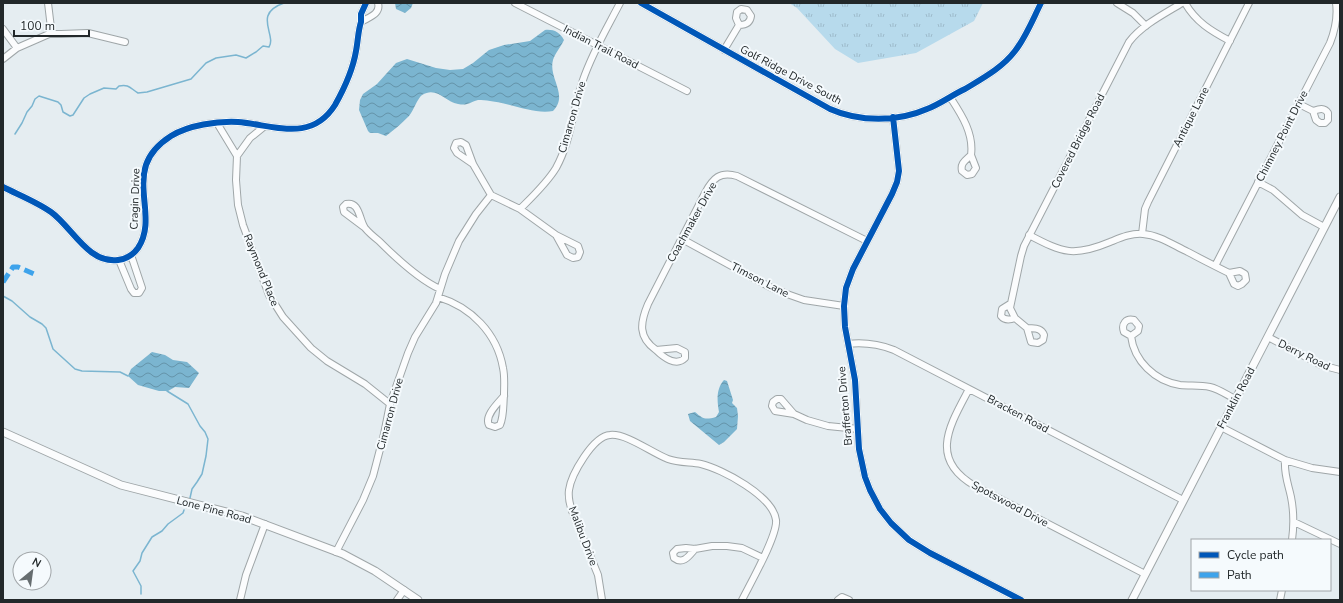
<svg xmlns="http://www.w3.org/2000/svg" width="1343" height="603" font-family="'Nunito Sans',sans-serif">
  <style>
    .grass { fill: url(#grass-tufts) }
    .water { fill: url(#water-waves) }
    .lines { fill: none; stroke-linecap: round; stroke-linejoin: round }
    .stream { stroke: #7bb5d0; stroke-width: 1.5 }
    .minor-casing { stroke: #9fa6a8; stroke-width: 8 }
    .tertiary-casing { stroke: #9fa6a8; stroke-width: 9 }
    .minor { stroke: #fbfcfd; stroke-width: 6 }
    .tertiary { stroke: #fbfcfd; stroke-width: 7 }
    .quiet { stroke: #3ea3eb; stroke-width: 5; stroke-dasharray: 10 5; stroke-linecap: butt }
    .cycleway-casing { stroke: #f5fafd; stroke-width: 8 }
    .cycleway { stroke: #0057b8; stroke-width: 6 }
    .labels { text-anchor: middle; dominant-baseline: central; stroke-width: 4; stroke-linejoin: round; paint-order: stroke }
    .street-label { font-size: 11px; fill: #22282a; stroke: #f5fafd }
  </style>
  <defs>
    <pattern id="grass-tufts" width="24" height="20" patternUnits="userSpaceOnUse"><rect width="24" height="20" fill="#b7daec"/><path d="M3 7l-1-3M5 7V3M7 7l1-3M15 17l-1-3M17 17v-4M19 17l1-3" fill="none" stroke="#9dbbcb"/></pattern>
    <pattern id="water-waves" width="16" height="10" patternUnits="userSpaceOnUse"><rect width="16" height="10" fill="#7bb5d0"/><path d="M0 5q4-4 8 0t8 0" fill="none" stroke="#6493a9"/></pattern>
  </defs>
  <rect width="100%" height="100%" fill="#e5edf1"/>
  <path class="grass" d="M789,3H983L974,21L916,53L858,63L835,49L797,8Z"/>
  <path class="water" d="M395,3H413L411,8L405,13L396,9Z
    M545,30C553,29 560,32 564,40C561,47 555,53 553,60C548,78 569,95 553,111C535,115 510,103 490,101C486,100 482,100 478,100C469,102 469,106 458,104C445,102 437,86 422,95C417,99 414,110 409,116C402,123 394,130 386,136L378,133H370L368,131L359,110L360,100L363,94L377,84L396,63L407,59L436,68L450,70L463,69L473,63L489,50L504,45L530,41Z
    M152,352L165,355L173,360L187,362L199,373L189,388L175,387L168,391H159L138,385L128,376L131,369Z
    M724,380L727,381L733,400L732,403L737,408L738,416L737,429L724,442L719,445L690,421L688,414L695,412C703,419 705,420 716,417L719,412C717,401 716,389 724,380Z"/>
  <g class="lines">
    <path class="stream" d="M15,134L22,123L27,112L32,106L35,99L39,96L58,102L61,105L63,112L70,116L73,115L84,98L90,94L104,88L116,89L119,86C129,84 130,88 138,93L147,92L191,79L206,63L216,58L236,55L246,58L256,52L263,46L269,47C277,35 252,14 284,3
      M3,296L12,301L30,317L42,324L46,328L53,349L75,369L82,371L120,372L128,376
      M167,391L188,404L200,426L205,432L208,439L206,456L202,474L197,482L192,489L190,498
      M141,594V586L133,571L140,561L142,553L152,537L162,531L168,524L183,513L184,510"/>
    <g class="minor-casing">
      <path id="minor" d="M48,3L51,28L49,34
        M515,3L687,91
        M641,3L830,109C859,122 898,122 927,109C940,104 952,95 965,89C983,78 1002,68 1015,51C1026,37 1033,19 1041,3
        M1117,3L1133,13L1146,26
        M1185,3C1196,22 1211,31 1230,41
        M361,22C369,17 381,14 378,3
        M3,29L17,48
        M724,50L739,25C745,25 750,24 751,16L747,10L741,9L737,12L736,18L739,25
        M3,59L17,48L49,34H61L88,33L125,42
        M950,97C961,114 974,133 971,155C966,160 960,163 962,171L967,175L972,174L976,168L971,155
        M1299,104L1313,111L1316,120L1320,123H1325L1328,120V113C1324,107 1319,109 1313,111
        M893,117L899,171L897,182L892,194L853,269L846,288L844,306L845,327L855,380L859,449L865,477L870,490L880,509L891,523L909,540L930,553L1021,600
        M217,123L237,156
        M265,126L250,138L237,156L236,180L238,205L243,225L269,295L283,317L311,348L327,361L365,384L390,404
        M473,164L457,153L454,148L456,143L461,142L466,145L473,164L491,195
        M1258,182L1273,190L1302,215L1324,227
        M3,187C19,195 37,202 51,212C72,227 88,264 118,260C126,259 133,255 138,248C155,222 137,193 146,165C150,153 160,143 171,136C189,125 217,121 238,122C274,125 311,143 335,105C344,89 353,69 356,51C358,41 358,31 361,22V14L366,3
        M491,195L520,209L556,235L567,255L573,258L578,257L580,252L578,246L556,235
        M520,209C532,197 547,183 556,168C571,141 573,109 583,80C592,53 607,28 620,3
        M364,227L344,212L343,207L346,204C360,201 359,220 365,228C369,233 374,237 379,241C395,257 420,280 440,289
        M1142,234L1145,209L1148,202L1249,3
        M1029,235C1063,253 1074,257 1110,242C1120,238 1131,233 1143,234C1159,235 1173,245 1188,252C1201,259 1215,266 1229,273
        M682,239L770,287L787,294L804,300L844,306
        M119,260L131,289L134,293H139L142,288L131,255
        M1215,266L1330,43C1335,30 1338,17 1336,3
        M1240,271L1245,274L1246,280L1242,284L1238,286L1234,284L1229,273Z
        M438,297C471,307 497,333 503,368C505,377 504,386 504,395C503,405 504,416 500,425L495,427L489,425C484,416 498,403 504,396
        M1010,304L1002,309L1001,316C1005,321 1010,320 1015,318
        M1027,328C1034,329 1041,327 1044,335L1043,340L1038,343L1031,342L1027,328L1015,318L1010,308L1021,256L1024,246L1129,42C1142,25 1164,14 1182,3
        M1131,336L1124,332C1121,324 1126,318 1134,320L1139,326L1138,331L1131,336C1134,361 1155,381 1180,385C1190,386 1200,385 1210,387C1219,389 1227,395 1235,399
        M1268,337L1321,365L1340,370
        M848,344C865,342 878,344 894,350L1183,500
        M656,350C663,357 676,367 685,358V352L677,348L656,350C638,337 640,323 648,304L705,193C713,178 720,171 737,176L867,241
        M969,389C950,425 928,459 975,486L1145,574
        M794,414L775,411L772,406L773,402L777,399H781L794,414L807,420L828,426L858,429
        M1221,427L1285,460L1312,468L1340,472
        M1285,460C1284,475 1288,483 1291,497C1294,512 1294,525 1292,540
        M1294,522L1340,544
        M695,549C689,556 683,565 674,558L673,553L677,549L686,548L695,549L712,546H727L742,548L763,558
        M336,552L363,500L373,476L384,434L390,404L408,353L415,337L436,303L445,274L459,241L476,214L491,195
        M240,600L246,575L265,524
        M397,600L404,590
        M602,600L598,575L572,511C570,505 568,497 569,490C571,475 593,436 610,435C626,433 652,453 668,459C679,463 690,462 701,464C722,469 773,496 776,520C778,535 750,584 742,600
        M838,600L842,597L849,600
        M1280,600L1282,590"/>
    </g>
    <g class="tertiary-casing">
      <path id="tertiary" d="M3,432L121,485L242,516L343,554L375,571L418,600
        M1132,600L1340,197"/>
    </g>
    <use href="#minor" class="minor"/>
    <use href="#tertiary" class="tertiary"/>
    <path class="quiet" d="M3,282L13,267H18L34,274"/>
    <g class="cycleway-casing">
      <path id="cycleway" d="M641,3L830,109C859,122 898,122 927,109C940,104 952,95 965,89C983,78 1002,68 1015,51C1026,37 1033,19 1041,3
        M893,117L899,171L897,182L892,194L853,269L846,288L844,306L845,327L855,380L859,449L865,477L870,490L880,509L891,523L909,540L930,553L1021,600
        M3,187C19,195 37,202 51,212C72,227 88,264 118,260C126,259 133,255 138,248C155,222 137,193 146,165C150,153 160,143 171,136C189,125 217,121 238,122C274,125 311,143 335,105C344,89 353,69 356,51C358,41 358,31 361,22V14L366,3"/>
    </g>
    <use href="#cycleway" class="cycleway"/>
  </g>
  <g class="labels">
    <g class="street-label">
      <text transform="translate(601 47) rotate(27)">Indian Trail Road</text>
      <text transform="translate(791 75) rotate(28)">Golf Ridge Drive South</text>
      <text transform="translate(572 117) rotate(-74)">Cimarron Drive</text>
      <text transform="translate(1191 117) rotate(-63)">Antique Lane</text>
      <text transform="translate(1282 136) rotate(-63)">Chimney Point Drive</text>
      <text transform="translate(1078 141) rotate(-63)">Covered Bridge Road</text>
      <text transform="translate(135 199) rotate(-88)">Cragin Drive</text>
      <text transform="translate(692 222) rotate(-61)">Coachmaker Drive</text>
      <text transform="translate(261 270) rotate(68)">Raymond Place</text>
      <text transform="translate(760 280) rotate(27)">Timson Lane</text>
      <text transform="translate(1304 355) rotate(26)">Derry Road</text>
      <text transform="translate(1236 398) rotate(-62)">Franklin Road</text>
      <text transform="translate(845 406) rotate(-95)">Brafferton Drive</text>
      <text transform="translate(390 414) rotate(-75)">Cimarron Drive</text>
      <text transform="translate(1018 414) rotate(28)">Bracken Road</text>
      <text transform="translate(1010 504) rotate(28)">Spotswood Drive</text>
      <text transform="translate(214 510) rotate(15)">Lone Pine Road</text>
      <text transform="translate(583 536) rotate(69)">Malibu Drive</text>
    </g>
  </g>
  <rect width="1343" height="603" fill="none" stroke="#22282a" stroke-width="8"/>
  <rect x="1191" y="539" width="140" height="52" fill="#f5fafd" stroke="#a1a6a9"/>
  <rect x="1199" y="552" width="20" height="6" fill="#0057b8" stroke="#a1a6a9"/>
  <text x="1227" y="559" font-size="12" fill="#22282a">Cycle path</text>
  <rect x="1199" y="572" width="20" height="6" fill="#3ea3eb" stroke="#a1a6a9"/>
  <text x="1227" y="579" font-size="12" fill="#22282a">Path</text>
  <g transform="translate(32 571) rotate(29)"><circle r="19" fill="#f5fafd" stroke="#a1a6a9"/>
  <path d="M0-3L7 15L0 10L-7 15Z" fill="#666d70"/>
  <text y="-6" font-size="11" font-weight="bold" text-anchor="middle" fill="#22282a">N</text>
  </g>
  <path d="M14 30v6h75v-6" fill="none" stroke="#22282a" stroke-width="2"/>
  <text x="20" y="30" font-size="12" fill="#22282a" stroke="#f5fafd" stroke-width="3" paint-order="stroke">100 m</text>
</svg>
